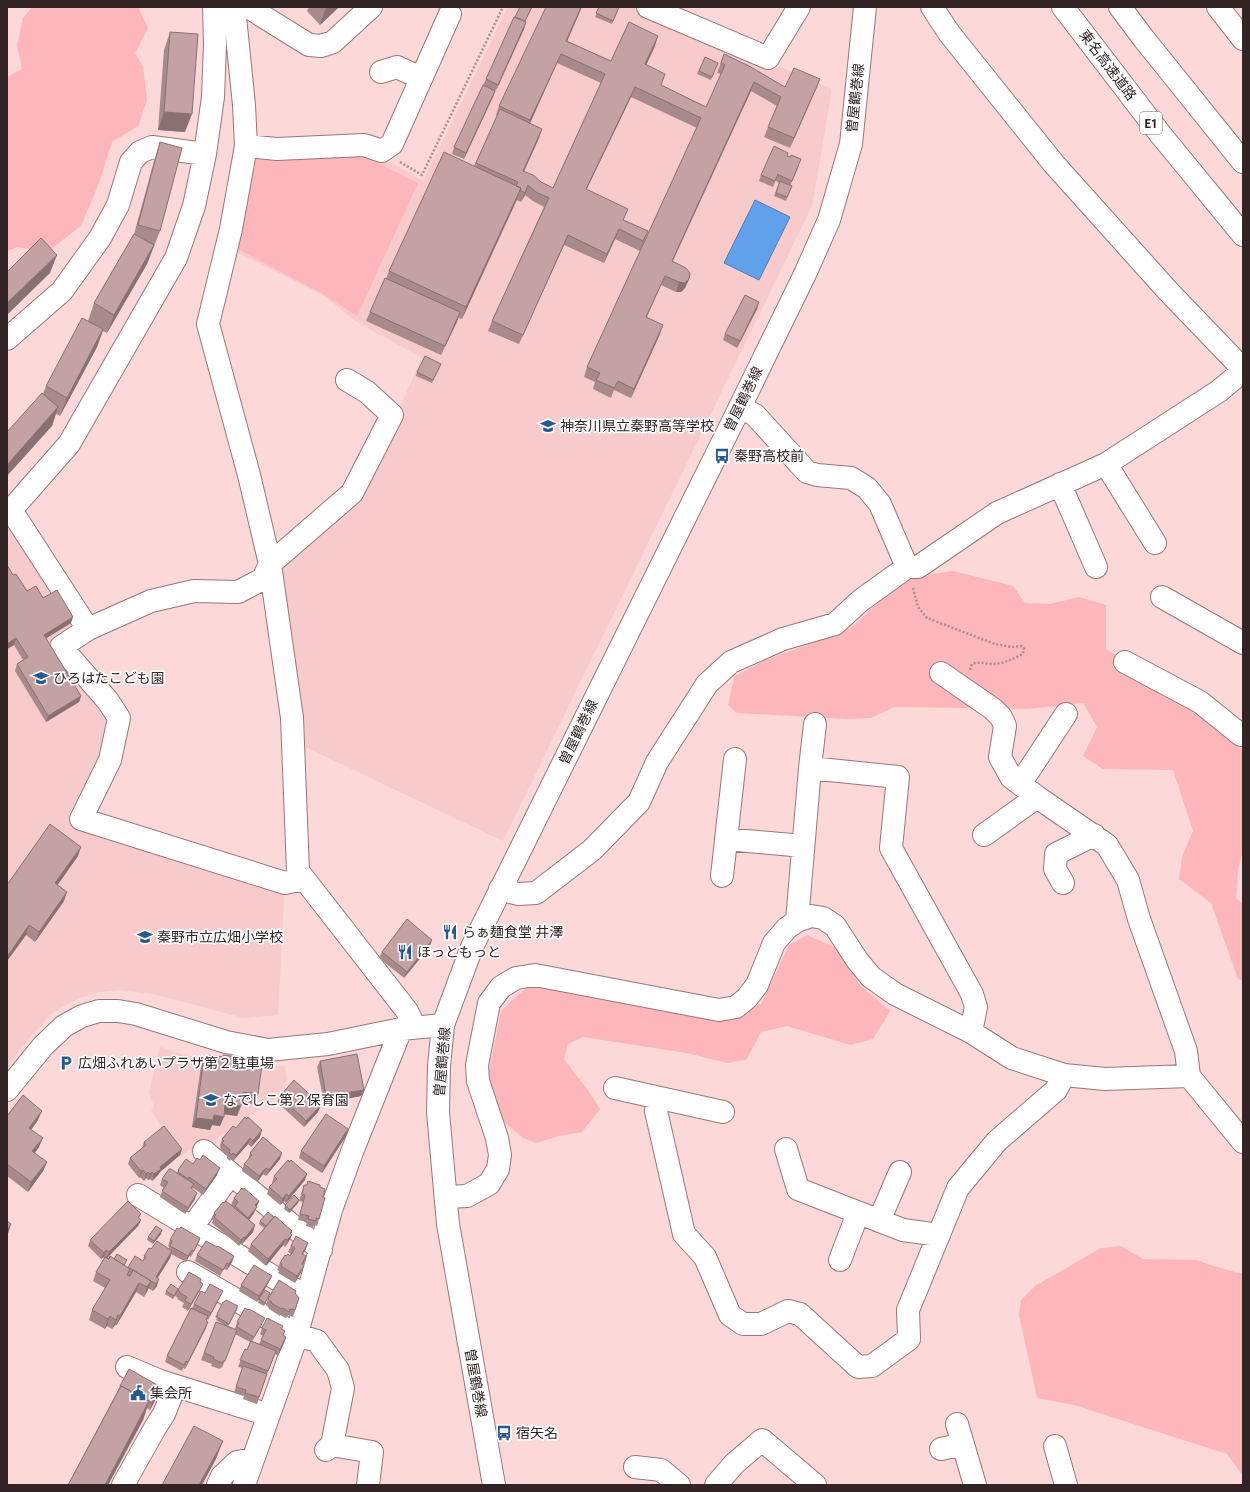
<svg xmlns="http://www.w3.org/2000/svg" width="1250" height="1492" font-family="'Roboto Condensed','Noto Sans JP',sans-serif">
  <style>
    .built { fill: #f7cacc }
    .green { fill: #fdb6b9 }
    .water { fill: #60a1eb; stroke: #527cb0 }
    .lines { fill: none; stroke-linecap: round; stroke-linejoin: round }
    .minor-casing { stroke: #987778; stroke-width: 24 }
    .major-casing { stroke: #987778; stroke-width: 24 }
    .highway-casing { stroke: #987778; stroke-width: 24 }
    .path { stroke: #aa8e8f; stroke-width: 2.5; stroke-dasharray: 2 2; stroke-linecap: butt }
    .minor { stroke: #fff; stroke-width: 22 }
    .major { stroke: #fff; stroke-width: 22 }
    .highway { stroke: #fff; stroke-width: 22 }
    .wall { fill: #a98a8b; fill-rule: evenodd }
    .shaded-wall { fill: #897171 }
    .building { fill: #c4a1a2; stroke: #897171 }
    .labels { text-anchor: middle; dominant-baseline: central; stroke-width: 3.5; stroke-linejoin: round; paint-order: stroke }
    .shield { fill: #fff; stroke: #706666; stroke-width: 1 }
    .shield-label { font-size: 13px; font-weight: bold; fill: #322425 }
    .street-label { font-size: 14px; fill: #322425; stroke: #fff }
    .poi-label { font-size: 14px; fill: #322425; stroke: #fff; text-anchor: start }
  </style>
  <rect width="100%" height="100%" fill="#fdd8d9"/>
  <path class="built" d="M508,7H637L832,89L812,206L503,841L301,745L277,567L360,494L422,358L355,321L323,295L233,250L253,154L381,157L423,181Z
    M7,529H12L78,627L52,644L97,704L106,719L99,755L69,815L285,883L278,1015L244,1018L153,994L119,990L100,992L79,998L52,1013L30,1037L7,1066Z
    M160,1047L187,1056H201L219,1061L274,1067L285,1066L287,1080L278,1095L232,1129L193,1154L189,1150L180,1158L151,1110L154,1106L149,1092Z"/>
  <path class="green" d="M32,7H138L148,28L135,53L143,67L147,100L138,126L112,142L99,183L81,226L47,252L17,247L7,251V77L22,69L17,45L23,18Z
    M360,154L418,183L357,316L323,294L238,249L257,156Z
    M953,571L1013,586L1025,603L1050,604L1079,597L1106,605V649L1192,702L1231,741L1243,750V851L1238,869L1236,898L1243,904V981L1238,979L1211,903L1179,879L1182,857L1193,831L1173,770L1103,769L1083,756L1097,727L1083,703L1028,709L894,707L871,718L848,719L737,713L728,705L734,677L759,663L851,628L904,578Z
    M807,935L836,948L860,985L890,1011L873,1039L851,1045L787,1026L761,1032L746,1060L727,1063L687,1053L583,1037L568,1044L564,1059L589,1092L600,1109L582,1132L559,1136L536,1143L523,1138L504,1122L488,1077L501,1011L529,985L724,1020L761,1004L789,945Z
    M1121,1246L1143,1259L1197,1260L1207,1264L1238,1273H1243V1476L1227,1454L1074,1405L1037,1398L1019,1315L1021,1300L1035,1286L1101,1248Z"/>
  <path class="water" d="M755,200L790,217L759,280L724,263Z"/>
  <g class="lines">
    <g class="minor-casing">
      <path id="minor" d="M234,7L244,105L246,146L231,229L208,324L249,475L270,564L292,718L298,871L407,1011L415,1027
        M248,7L309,45L321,46L333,42L371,7
        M648,7L768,58L799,7
        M932,7L949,33L1054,164L1168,291L1243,369
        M1218,7L1243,39
        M381,72L397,67L421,78
        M246,146L277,149L364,145L382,151L392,144L450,14
        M7,339L62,291L100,238L118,205L131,162L140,152L152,147L205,154
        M740,407L755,415L807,472L817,475L851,478L867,488L880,504L907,567
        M1106,464L1155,543
        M1060,484L1096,567
        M7,508L11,510L88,629
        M7,513L11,510L69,444L176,258L194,206L205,154L213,97L215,44L214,7
        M1162,597L1243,643
        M1125,662L1200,702L1241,735H1243
        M941,673L993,709L1001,717L1005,726L1000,757L1011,777L1037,797L1107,845L1128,880L1139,919L1186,1051L1189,1076L1243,1142
        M810,768L815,724
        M1020,784L1066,714
        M984,835L1037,797
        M726,839L803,846
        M722,876L735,759
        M304,879L285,883L81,819L110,760L119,718L108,701L61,647L88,629L151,601L194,591L238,592L263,579L270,564L352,493L392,415L367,392L347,380
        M1063,883L1055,869L1056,854L1094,835
        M500,889L518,894L536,893L592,850L639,802L657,762L707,684L731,662L783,639L835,624L860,601L907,567H918L997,513L1106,464L1219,391L1243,371
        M797,921L810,768L898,777L891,848L972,994L976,1007L971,1032
        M615,1088L723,1112
        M7,1090L43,1046L64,1026L82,1016L99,1011H118L136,1014L226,1042L268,1050L328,1044L401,1029L443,1025
        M657,1098L656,1111L684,1234L705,1257L730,1315L743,1324H761L788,1311L800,1314L858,1367L872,1366L909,1339L908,1310L958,1188L997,1141L1056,1090L1064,1075
        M786,1149L798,1189L903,1230L939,1235
        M204,1151L321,1250
        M138,1195L305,1296
        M446,1197L467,1196L489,1184L498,1169L500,1155L497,1138L478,1081L477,1065L489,1003L501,987L516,978L535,975L719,1010L736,1007L747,998L757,985L774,943L787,928L797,921L811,916L823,918L835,926L857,960L871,977L895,994L971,1032L1012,1058L1064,1075L1105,1079L1189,1076
        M879,1221L900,1172
        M192,1227L231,1174
        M840,1260L858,1213
        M188,1272L297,1335L317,1341L338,1370L343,1388L332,1445L326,1450
        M127,1367L160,1381L269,1415
        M957,1424L975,1485
        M332,1445L372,1452L368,1485
        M1055,1446L1066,1485
        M941,1449L963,1444
        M635,1467L661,1470L679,1485
        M123,1485L155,1428L164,1414L175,1386
        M218,1485L222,1476L237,1462L253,1459
        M244,1485L294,1344L331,1210L352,1152L401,1029
        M716,1485L734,1464L762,1440L815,1485"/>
    </g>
    <g class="major-casing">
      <path id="major" d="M494,1485L448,1224L438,1112L439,1066L443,1025L472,947L740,407L805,274L829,220L851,144L865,7"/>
    </g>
    <g class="highway-casing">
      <path id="highway" d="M1063,7L1161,135L1243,235
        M1120,7L1144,39L1243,162"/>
    </g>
    <path class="path" d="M400,162L422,175L503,7
      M913,588L918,607L927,618L995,644L1011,647L1022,646L1024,649L1023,654C1013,659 1003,664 992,664C985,664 979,661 972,664L970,670"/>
    <use href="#minor" class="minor"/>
    <use href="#major" class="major"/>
    <use href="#highway" class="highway"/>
  </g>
  <path class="wall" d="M309,7H339L320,25L307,11Z
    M532,7L525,21L526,22L524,29L464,159L452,154L454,147L515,17Z
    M599,7H619L612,24L595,17Z
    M170,32L185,132L158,130L164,50Z
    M567,41L611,61L655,46L646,65L661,85L706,107L721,74L717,73L724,54L785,87L820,79L816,89L790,148L764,137L777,106L751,91L673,261L689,279L685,288L681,292H676L661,285L647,317L660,334L631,398L614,390L611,398L593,389L595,382L584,377L587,367L697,128L631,97L586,190L624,220L648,231L640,251L615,239L604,263L564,245L519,344L488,331L492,321L544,207L533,201L525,195L521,202L517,200L462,319L458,318L441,355L366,321L370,312L386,279L389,271L474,166L497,116L496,115L499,106ZM557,63L601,83L553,188L541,182L524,172L539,138L530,123Z
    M705,57L718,63L711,80L697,74Z
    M160,142V231L153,249L147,264L107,333L103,331L97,347L60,416L56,414L52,426L43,394L46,386L88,321L94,303L134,234L154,161Z
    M787,156L799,166L790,186H792L786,201L774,196L779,183L777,182L776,180L773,187L759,181L761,175Z
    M759,302L757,309L737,348L723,340L725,334Z
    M440,367L432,383L416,376L417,372Z
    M7,565L13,575L27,591L43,598L71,623L46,638L81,696L79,702L46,722L15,671L17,664L23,660L14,645L7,649Z
    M78,856L57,885L64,901L35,942L26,935L7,961V885Z
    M430,946L404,978L379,958L382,952Z
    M208,1055L251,1063L258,1094L254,1104L242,1102L237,1116L224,1114L220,1126L212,1125L210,1130L192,1127L201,1066L204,1056L208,1057Z
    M320,1061L364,1090L361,1096L324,1103L317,1067Z
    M280,1096L321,1105L318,1112L304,1127L277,1102Z
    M7,1116L38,1120L31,1129L39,1147L35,1153L47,1162L43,1171L28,1192L7,1176Z
    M236,1128L260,1137L251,1147L248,1144L233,1161L231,1159L230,1161L227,1158V1156L220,1149L221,1147L220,1146L222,1139Z
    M346,1136L322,1173L299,1158L301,1151Z
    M144,1142L182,1149L180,1155L160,1172L158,1175L152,1181L150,1179L148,1180L146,1178L144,1181L140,1177L139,1178L128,1164L130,1158L142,1148Z
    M250,1153L280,1159L266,1176L263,1174L257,1182L242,1171L244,1164L248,1160Z
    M193,1164L217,1175L203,1195L193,1188L192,1189L195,1199L185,1214L160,1197L162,1191L164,1188L160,1185L162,1179L177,1173L178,1170Z
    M274,1176L305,1180L286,1203L284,1201L280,1205L267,1194L269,1187L273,1183H272Z
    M304,1185L320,1187L323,1197L319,1219L317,1226L314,1225L313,1228L306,1226L307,1222L298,1220L303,1202L299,1201Z
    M234,1198L259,1201L254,1213L249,1220L255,1225L253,1232L242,1244L241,1243L239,1246L212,1223L213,1220L211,1219L214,1213L224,1203L234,1208L231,1205Z
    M299,1200L298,1203L289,1213L284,1209L285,1205Z
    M141,1214L139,1218L141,1220L138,1226L107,1258L109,1259H114L127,1260L124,1265L128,1268L143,1261L144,1256L151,1249H169V1247L168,1246L170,1240L200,1238L198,1244L191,1257L189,1256L186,1262L171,1254L170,1258L157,1278V1286L153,1291L148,1288L144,1297L136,1292L116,1326L115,1325L112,1329L107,1326L105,1329L89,1320L92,1310L105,1288L93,1281L96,1272L105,1257H104L101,1259L88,1246L90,1240Z
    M260,1221L292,1231L291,1234L292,1235L289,1241L285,1247L283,1245L266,1266L248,1251L251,1244L264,1228L259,1224Z
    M161,1234L153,1244L147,1240L148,1237Z
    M291,1246L306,1249L303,1254L304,1263L303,1265L301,1272L295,1283L278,1273L279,1271L277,1270L280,1263L290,1256L291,1254L288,1252Z
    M217,1247L234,1256L232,1262L227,1270L224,1269L220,1276L195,1261L197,1255Z
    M200,1282L203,1284L200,1290L188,1311L182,1307L184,1303L177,1299L178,1298L175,1296L176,1294L173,1299L165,1294L166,1291L178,1289Z
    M269,1282L257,1302L239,1291L241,1285Z
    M296,1291L295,1293L299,1298L293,1317L288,1315L286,1318L280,1315V1316L269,1309V1308L266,1305L268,1299Z
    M205,1293L220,1297L208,1320L207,1319L206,1328L185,1369L183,1368L182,1371L165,1362L167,1356L192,1308L194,1304Z
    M270,1293L264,1306L258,1303L259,1299Z
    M237,1310L228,1326L235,1329L237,1322L262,1324L252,1342L259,1344L263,1336L260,1334L262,1328L283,1326L282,1330L284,1336L286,1337L284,1343L278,1356L275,1354L266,1377L257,1404L243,1399L244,1396L234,1393L242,1368L238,1367L245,1349L247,1350L250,1342L235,1334L222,1368L221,1367L220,1369L211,1366L212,1364L201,1360L216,1322L224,1325L216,1320L217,1318L215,1317L217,1314Z
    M120,1386L159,1393L150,1410L147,1408L143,1420L108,1485H68L117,1392Z"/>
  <path class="shaded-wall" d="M326,7H339L320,25Z
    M581,7H582L563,51L566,41Z
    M526,22L524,29L496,91L498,85Z
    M658,36L655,46L642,74L645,64Z
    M561,54L557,63L527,130L530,120Z
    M820,79L816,89L790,148L794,138Z
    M754,82L751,91L668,270L672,261Z
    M635,87L631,97L582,199L586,189Z
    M495,91L493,97L464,159L466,153Z
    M164,112L192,114L185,132L158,130Z
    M542,129L539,138L519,181L523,171Z
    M528,185L525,195L521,202L525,193Z
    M521,188L516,201L462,319L466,307Z
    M619,229L615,239L604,263L607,254Z
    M648,231L640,251L643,241Z
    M568,235L564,245L519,344L523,335Z
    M154,245L147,264L107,333L114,315Z
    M57,255L50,273L7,315V303Z
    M689,279L685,288L681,292H676L679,282Z
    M759,302L757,309L737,348L740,341Z
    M460,312L457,322L441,355L445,346Z
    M663,325L660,334L631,398L634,389Z
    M103,329L97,347L60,416L67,398Z
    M58,407L52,426L7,476V465Z
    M73,617L71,623L42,641L44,635Z
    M16,638L14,645L7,649V644Z
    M81,696L79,702L46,722L48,716Z
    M81,847L78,856L52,893L55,883Z
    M67,892L64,901L35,942L39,932Z
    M29,925L26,935L7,961V957Z
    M432,940L430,946L404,978L407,972Z
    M364,1090L361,1096L324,1103L326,1096Z
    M225,1104L241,1106L237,1116L222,1114Z
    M321,1105L318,1112L304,1127L306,1121Z
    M42,1111L38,1120L26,1137L29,1128Z
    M214,1115L224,1117L220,1126L212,1125L210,1130L192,1127L196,1118Z
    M348,1129L346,1136L322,1173L324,1166Z
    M262,1130L260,1137L251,1147L253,1141Z
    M43,1138L39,1147L29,1161L32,1151Z
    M250,1138L248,1144L233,1161L236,1155Z
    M182,1149L180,1155L160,1172L158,1175L152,1181L154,1174L160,1167Z
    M282,1153L280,1159L266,1176L269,1170Z
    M47,1162L43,1171L28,1192L31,1182Z
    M220,1168L217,1175L203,1195L206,1189Z
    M266,1168L263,1174L257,1182L259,1176Z
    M143,1170L140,1177L139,1178L141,1171Z
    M148,1172L146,1178L144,1181L146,1174Z
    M152,1172L150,1179L148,1180L150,1174Z
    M307,1174L305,1180L286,1203L289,1196Z
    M197,1193L195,1199L185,1214L188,1208Z
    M286,1194L284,1201L280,1205L283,1199Z
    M299,1200L298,1203L289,1213L290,1210Z
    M259,1201L254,1213L246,1224L248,1218L255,1205Z
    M141,1220L138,1226L106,1259L109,1252Z
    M11,1224L8,1234H7V1230Z
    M255,1225L253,1232L242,1244L245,1238Z
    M162,1230L161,1234L153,1244L154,1241Z
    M292,1231L290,1237L292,1235L289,1241L285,1247L290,1233Z
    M244,1237L241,1243L239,1246L241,1240Z
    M285,1239L283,1245L266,1266L268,1259Z
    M308,1243L306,1249L299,1260L302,1254Z
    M106,1250L104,1257L101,1259L104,1253Z
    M192,1250L186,1262L188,1256Z
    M172,1251L170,1258L154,1284L156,1277Z
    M234,1256L232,1262L227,1270L229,1264Z
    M306,1256L304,1263L299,1271L302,1264Z
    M304,1266L301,1272L295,1283L297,1276Z
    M272,1276L269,1282L257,1302L259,1296Z
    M159,1279L157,1286L153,1291L156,1284Z
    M151,1281L148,1290L144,1297L147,1287Z
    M139,1283L136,1292L116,1326L120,1316Z
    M203,1284L200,1290L188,1311L191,1304Z
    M223,1291L220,1297L208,1320L211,1313Z
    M118,1315L115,1325L112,1329L116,1320Z
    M110,1316L107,1326L105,1329L108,1319Z
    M208,1322L206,1328L185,1369L188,1362Z
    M286,1337L284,1343L278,1356L280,1349Z
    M161,1387L159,1393L150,1410L152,1403Z
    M149,1401L143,1420L108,1485H105Z
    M223,1441L216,1459L202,1485H199Z"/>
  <path class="building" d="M520,7H532L525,21L515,17Z
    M546,7H581L566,41L611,61L629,22L658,36L645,64L665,74L661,85L706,107L725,65L721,63L724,54L749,66L785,87L794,68L820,79L794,138L768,127L781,97L754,82L672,261L686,268L690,273L689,279L685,283L679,282L665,276L646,317L663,325L634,389L618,381L614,388L596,380L600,373L587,367L701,118L635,87L586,189L628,209L623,220L648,231L643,241L619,229L607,254L568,235L523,335L492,321L549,198L536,192L528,185L525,193L520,190L521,188L516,186L518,182L476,163L500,109L542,129L523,171L533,175L541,182L553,188L605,74L561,54L530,120L499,106Z
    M599,7H619L613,21L596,13Z
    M514,17L526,22L498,85L486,79Z
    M170,32L198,34L192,114L164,112Z
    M705,57L718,63L712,77L699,71Z
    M483,85L495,91L466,153L454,147Z
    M160,142L182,148L160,231L138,225Z
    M774,146L788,153L787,156L790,157L791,155L801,159L792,181L779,175L778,174L775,181L761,175Z
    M444,152L521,188L466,307L389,271Z
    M780,181L792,186L787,197L776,193Z
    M134,234L154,245L114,315L94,303Z
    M41,238L57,255L7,303V272Z
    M385,278L460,312L445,346L370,312Z
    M745,295L759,302L740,341L725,334Z
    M82,318L103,329L67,398L46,386Z
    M425,356L441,364L433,380L417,372Z
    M42,393L58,407L7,465V432Z
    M7,565L13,575L16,574L27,591L36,586L43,598L57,590L73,617L44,635L81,696L48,716L17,664L28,657L16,638L7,644Z
    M50,824L81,847L55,883L67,892L39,932L29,925L7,957V885Z
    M407,919L432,940L407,972L382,952Z
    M357,1054L364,1090L326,1096L320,1061Z
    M208,1055L223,1057V1055L251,1059V1063L262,1065L258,1094L243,1092L241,1106L225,1104L224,1117L214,1115L213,1120L196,1118L204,1056L208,1057Z
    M294,1080L321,1105L306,1121L280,1096Z
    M23,1095L42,1111L29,1128L43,1138L32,1151L47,1162L31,1182L7,1164V1116Z
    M326,1114L348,1129L324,1166L301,1151Z
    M245,1117L247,1119L248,1117L262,1130L253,1141L250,1138L236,1155L233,1153L232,1155L229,1152L230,1150L222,1143L224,1141L222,1139L233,1126L236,1128Z
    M164,1126L182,1149L160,1167L161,1169L154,1174L152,1172L150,1174L148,1172L146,1174L143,1170L141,1171L130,1158L146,1145L144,1142Z
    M263,1137L282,1153L269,1170L266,1168L259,1176L244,1164L252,1155L250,1153Z
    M203,1155L220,1168L206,1189L189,1177L188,1179L178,1172L179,1171L178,1170L186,1159L193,1164L197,1158L200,1160Z
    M288,1160L289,1162L291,1160L307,1174L289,1196L286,1194L283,1199L269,1187L277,1179L274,1176Z
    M169,1169H171L194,1184L191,1188L197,1193L188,1208L162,1191L168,1182L162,1179Z
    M308,1181L320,1185V1187L325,1189L323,1197L325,1198L319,1219L316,1218V1221L308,1219L309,1216L300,1214L305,1195L302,1194L304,1185H307Z
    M242,1188L243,1190L244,1188L259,1201L255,1205L257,1207L248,1218L235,1206L238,1202L234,1198Z
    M294,1195L299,1200L290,1210L285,1205Z
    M128,1201L141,1214L138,1217L141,1220L109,1252L106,1250L104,1253L90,1240Z
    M226,1201L255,1225L245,1238L244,1237L241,1240L214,1217L216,1215L214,1213L223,1202L224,1203Z
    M268,1212L274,1217L266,1226L260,1221Z
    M275,1216L292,1231L290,1233L292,1235L287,1240L285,1239L268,1259L251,1244Z
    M7,1221L11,1224L7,1230Z
    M156,1226L162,1230L154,1241L148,1237Z
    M181,1227L200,1238L194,1251L192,1250L188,1256L170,1246L172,1241L170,1240L177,1228L179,1229Z
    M296,1236L308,1243L302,1254L306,1256L302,1264L304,1266L297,1276L281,1266L282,1264L280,1263L285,1255L286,1256L288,1254L290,1256L295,1248L291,1246Z
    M157,1241L172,1251L156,1277L159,1279L156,1284L151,1281L128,1267L135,1256L143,1261L146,1257L144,1256L149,1248L151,1249Z
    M206,1241L217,1247L218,1246L234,1256L229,1264L227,1263L223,1270L197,1255Z
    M117,1254L127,1260L124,1265L114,1259Z
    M110,1256L130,1269L127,1275L130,1276L133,1270L151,1281L147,1287L139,1283L120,1316L118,1315L116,1320L110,1316L108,1319L92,1310L110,1280L96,1272L105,1257L109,1259Z
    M254,1265L272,1276L259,1296L241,1285Z
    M189,1272L201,1279L200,1282L203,1284L191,1304L185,1301L187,1297L180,1293V1292L178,1290Z
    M279,1280L296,1291L295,1293L299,1298L295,1310L290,1309L289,1312L283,1308L282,1309L271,1303L272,1302L268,1299Z
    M171,1284L178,1289L174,1296L166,1291Z
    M210,1284L223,1291L211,1313L194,1304L201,1291L205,1293Z
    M265,1290L270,1293L265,1303L259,1299Z
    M226,1300L238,1306L229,1324L217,1317L218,1315L217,1314L223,1302H224Z
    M191,1308L208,1316L206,1320L208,1322L188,1362L186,1361L184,1365L167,1356Z
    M245,1308L248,1310L249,1309L265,1318L254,1337L237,1327L239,1323L237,1322Z
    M267,1318L283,1326L281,1329L285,1331L283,1335L286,1337L280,1349L261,1340L266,1330L262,1328Z
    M216,1322L237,1330L225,1361H223L222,1363L213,1359L214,1357L204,1353Z
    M251,1341L276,1351L268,1371L240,1360L245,1349L247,1350Z
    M243,1366L267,1374L259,1397L245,1393L246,1390L236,1387Z
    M129,1369L161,1387L152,1403L121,1386H120Z
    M121,1386L149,1401L105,1485H68Z
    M194,1426L223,1441L199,1485H162Z"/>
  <defs>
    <g id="school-bare" transform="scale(1.2)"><path d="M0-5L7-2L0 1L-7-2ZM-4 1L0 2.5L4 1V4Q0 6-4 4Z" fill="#255992" stroke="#fff" stroke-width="2.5" paint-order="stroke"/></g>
    <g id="bus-bare" transform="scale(1.2)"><path d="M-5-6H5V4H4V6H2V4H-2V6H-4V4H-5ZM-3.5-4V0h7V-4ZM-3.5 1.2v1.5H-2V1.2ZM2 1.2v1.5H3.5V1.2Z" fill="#255992" stroke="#fff" stroke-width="2.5" paint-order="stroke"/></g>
    <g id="restaurant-bare" transform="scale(1.2)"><path d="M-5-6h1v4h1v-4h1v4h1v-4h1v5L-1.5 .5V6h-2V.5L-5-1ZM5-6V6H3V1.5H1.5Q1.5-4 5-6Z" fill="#255992" stroke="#fff" stroke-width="2.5" paint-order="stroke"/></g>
    <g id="parking-bare" transform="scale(1.2)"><path d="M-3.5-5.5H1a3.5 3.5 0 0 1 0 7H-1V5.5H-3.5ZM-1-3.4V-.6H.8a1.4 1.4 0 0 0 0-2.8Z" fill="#255992" stroke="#fff" stroke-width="2.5" paint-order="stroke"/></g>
    <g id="civic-bare" transform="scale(1.2)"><path d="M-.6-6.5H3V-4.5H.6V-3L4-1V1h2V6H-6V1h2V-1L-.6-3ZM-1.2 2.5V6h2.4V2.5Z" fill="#255992" stroke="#fff" stroke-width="2.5" paint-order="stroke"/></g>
  </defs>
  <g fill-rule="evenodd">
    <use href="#school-bare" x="548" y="426"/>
    <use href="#bus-bare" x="722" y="456"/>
    <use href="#school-bare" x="41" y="678"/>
    <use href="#restaurant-bare" x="450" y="932"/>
    <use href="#school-bare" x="145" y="937"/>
    <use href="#restaurant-bare" x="405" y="952"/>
    <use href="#parking-bare" x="66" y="1063"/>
    <use href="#school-bare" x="211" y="1100"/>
    <use href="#civic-bare" x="138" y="1393"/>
    <use href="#bus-bare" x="504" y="1433"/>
  </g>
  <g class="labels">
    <rect class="shield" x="1140" y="112" width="22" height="22" rx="3"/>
    <g class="shield-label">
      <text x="1151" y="123">E1</text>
    </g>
    <g class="street-label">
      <text transform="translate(1108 65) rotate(53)">東名高速道路</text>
      <text transform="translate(855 98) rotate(-84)">曽屋鶴巻線</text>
      <text transform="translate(743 399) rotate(-64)">曽屋鶴巻線</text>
      <text transform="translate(578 732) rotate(-64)">曽屋鶴巻線</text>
      <text transform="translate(442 1062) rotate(-85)">曽屋鶴巻線</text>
      <text transform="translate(476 1383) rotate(80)">曽屋鶴巻線</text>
    </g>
    <g class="poi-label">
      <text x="560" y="426">神奈川県立秦野高等学校</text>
      <text x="734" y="456">秦野高校前</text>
      <text x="53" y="678">ひろはたこども園</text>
      <text x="462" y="932">らぁ麺食堂 井澤</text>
      <text x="157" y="937">秦野市立広畑小学校</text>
      <text x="417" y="952">ほっともっと</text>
      <text x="78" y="1063">広畑ふれあいプラザ第２駐車場</text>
      <text x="223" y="1100">なでしこ第２保育園</text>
      <text x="150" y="1393">集会所</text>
      <text x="516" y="1433">宿矢名</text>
    </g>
  </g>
  <rect width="1250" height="1492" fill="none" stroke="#322425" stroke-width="16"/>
</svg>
